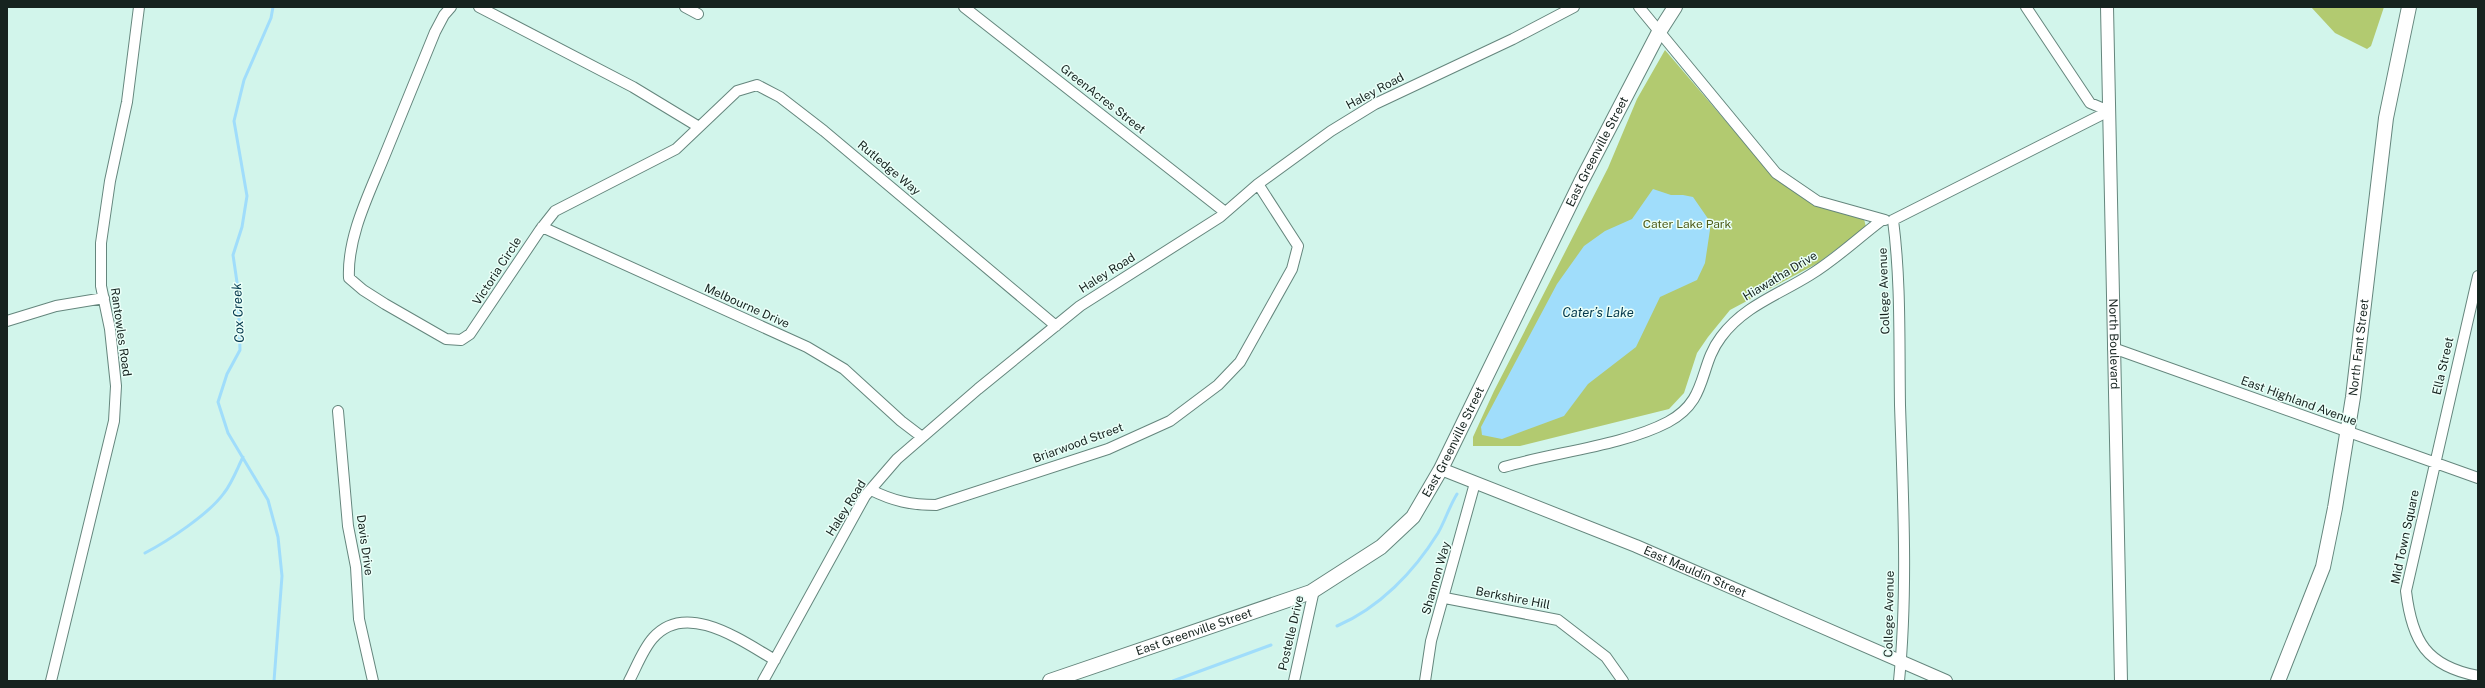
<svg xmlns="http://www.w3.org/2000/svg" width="2485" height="688" font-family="'Public Sans',sans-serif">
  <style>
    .green { fill: #b2ca70 }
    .water { fill: #a0ddfb }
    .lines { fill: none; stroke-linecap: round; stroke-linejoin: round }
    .stream { stroke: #a0ddfb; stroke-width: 3 }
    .minor-casing { stroke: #65867d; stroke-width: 12 }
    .tertiary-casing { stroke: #65867d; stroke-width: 14 }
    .secondary-casing { stroke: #65867d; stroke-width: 16 }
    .minor { stroke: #fff; stroke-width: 10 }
    .tertiary { stroke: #fff; stroke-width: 12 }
    .secondary { stroke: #fff; stroke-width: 14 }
    .labels { text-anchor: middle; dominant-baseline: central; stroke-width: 3; stroke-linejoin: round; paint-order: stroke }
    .street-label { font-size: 12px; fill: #16231f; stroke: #eafff8 }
    .park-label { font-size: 12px; fill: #4e5d1a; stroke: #eafff8 }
    .water-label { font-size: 13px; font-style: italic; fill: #04394d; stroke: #eafff8 }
  </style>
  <rect width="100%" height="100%" fill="#d2f5eb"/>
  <path class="green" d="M2311,7H2384L2371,46L2367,49L2335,33Z
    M1665,50L1765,167L1797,193L1864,219L1866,227L1818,263L1730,310L1708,337L1697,353L1684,393L1669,409L1520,446H1473V437L1494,391L1608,168L1637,99Z"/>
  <path class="water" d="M1653,189L1671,195H1683L1693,197L1711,223L1705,263L1697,280L1660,297L1636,347L1588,384L1564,416L1502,439L1482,435L1481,427L1557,284L1584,246L1605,231L1632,219Z"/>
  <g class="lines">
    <path class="stream" d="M273,7L271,18L244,80L234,121L247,196L242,227L233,255L238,289L240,350L227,374L218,402L228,433L268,500L278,537L282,576L274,681
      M145,553C168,541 209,514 224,493C232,483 237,469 243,457
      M1337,626C1379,608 1414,572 1438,533C1445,521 1449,507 1457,494
      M1173,681L1271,645"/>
    <g class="minor-casing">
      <path id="minor" d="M451,7L444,15L435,32C418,74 401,115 384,157C369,194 347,237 349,278L363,290L385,304L446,339L461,340L470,334L540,230L555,211L676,149L737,91L757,85L780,97L824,131L1056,326
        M479,7L633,87L699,127
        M685,7L698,14
        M964,7L1225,212
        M1639,7L1776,173L1817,201L1885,220
        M2026,7L2090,103L2109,111
        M1893,220C1901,281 1899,343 1900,405C1903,496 1908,590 1899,681
        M1893,220L2109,111
        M542,227L807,347L844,369L901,421L922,437
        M2478,276L2406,591C2412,641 2426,666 2478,676
        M7,321L56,306L104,298
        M2113,348L2478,478
        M338,411L348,526L356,567L359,619L373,681
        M1504,467C1555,452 1622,446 1668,422C1709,400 1698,367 1721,337C1744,306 1778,295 1810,275C1835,260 1858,238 1882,220
        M871,490C893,501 911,505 936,505L1108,449L1170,421L1218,385L1240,362L1292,269L1298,246L1258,184
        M1445,598L1558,620L1606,657L1623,681
        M51,681L114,421L116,386L110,329L101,286V243L110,181L127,102L139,7
        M629,681C636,668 643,649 653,638C686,600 742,641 775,660
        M763,681L865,496L897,459L978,389L1080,306L1220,217L1258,184L1331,131L1375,104L1513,39L1574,7
        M1294,681L1314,590
        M1425,681L1431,641L1475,483"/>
    </g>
    <g class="tertiary-casing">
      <g id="tertiary">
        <path id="s1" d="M2107,7L2121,681"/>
        <path id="s2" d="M1441,469L1636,546L1946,681"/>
      </g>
    </g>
    <g class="secondary-casing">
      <g id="secondary">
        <path id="s3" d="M1050,681L1311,592L1381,547L1413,517L1441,469L1581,182L1659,32L1675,7"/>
        <path id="s4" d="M2278,681L2323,567L2335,508L2353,397L2386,118L2409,7"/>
      </g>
    </g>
    <use href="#minor" class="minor"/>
    <use href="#tertiary" class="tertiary"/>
    <use href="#secondary" class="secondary"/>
  </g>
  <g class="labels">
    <g class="street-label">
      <text transform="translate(1375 91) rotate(-28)">Haley Road</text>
      <text transform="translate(1103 99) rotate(38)">GreenAcres Street</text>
      <text stroke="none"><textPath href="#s3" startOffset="812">East Greenville Street</textPath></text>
      <text transform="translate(889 168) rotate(40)">Rutledge Way</text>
      <text transform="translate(497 271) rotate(-57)">Victoria Circle</text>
      <text transform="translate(1107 273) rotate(-32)">Haley Road</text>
      <text transform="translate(1780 276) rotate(-31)">Hiawatha Drive</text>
      <text transform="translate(1884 291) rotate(-92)">College Avenue</text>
      <text transform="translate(747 306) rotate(24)">Melbourne Drive</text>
      <text transform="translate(121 332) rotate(82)">Rantowles Road</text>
      <text stroke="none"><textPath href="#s1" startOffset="337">North Boulevard</textPath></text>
      <text stroke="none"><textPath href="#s4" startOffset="345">North Fant Street</textPath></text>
      <text transform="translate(2443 366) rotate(-77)">Ella Street</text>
      <text transform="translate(2299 401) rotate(20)">East Highland Avenue</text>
      <text stroke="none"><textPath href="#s3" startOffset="488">East Greenville Street</textPath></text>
      <text transform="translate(1078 443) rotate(-20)">Briarwood Street</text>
      <text transform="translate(846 508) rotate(-58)">Haley Road</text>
      <text transform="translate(2405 537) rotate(-78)">Mid Town Square</text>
      <text transform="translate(365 545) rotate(82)">Davis Drive</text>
      <text stroke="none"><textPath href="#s2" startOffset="274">East Mauldin Street</textPath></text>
      <text transform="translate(1436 578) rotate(-74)">Shannon Way</text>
      <text transform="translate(1513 598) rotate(11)">Berkshire Hill</text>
      <text transform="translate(1889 614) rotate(-89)">College Avenue</text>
      <text stroke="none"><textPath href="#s3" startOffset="152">East Greenville Street</textPath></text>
      <text transform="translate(1291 633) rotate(-77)">Postelle Drive</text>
    </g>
    <g class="park-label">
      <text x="1687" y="224">Cater Lake Park</text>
    </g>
    <g class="water-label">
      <text x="1598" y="312">Cater’s Lake</text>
      <text transform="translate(238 313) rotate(-93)">Cox Creek</text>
    </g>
  </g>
  <rect width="2485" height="688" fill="none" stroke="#16231f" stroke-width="16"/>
</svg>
